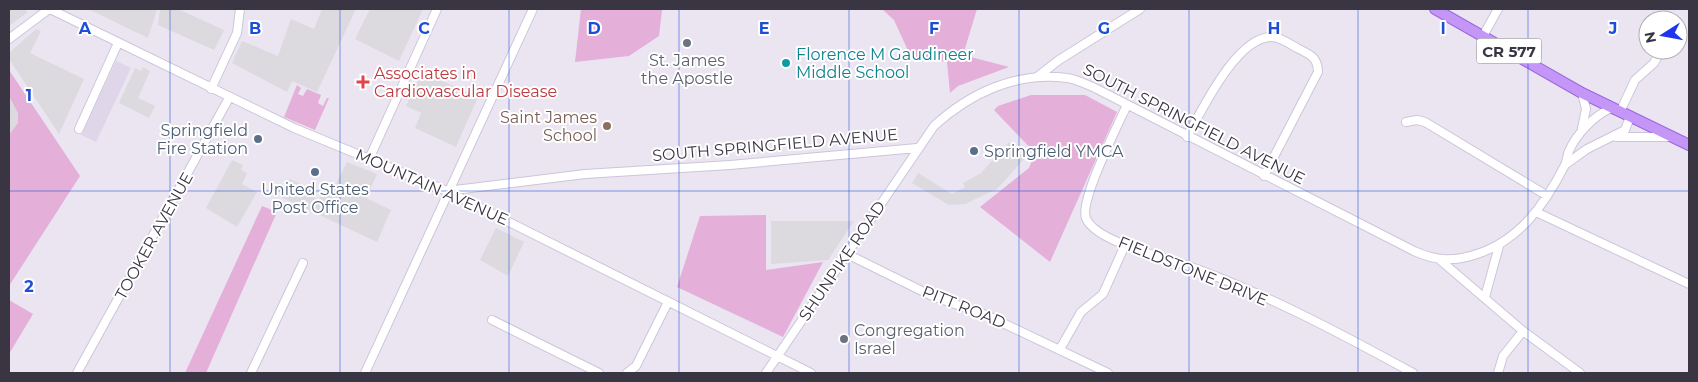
<svg xmlns="http://www.w3.org/2000/svg" width="1698" height="382" font-family="Montserrat,sans-serif">
  <style>
    .residential { fill: #dfd7e9 }
    .green { fill: #e4afd9 }
    .parking { fill: #dcdadf }
    .lines { fill: none; stroke-linecap: round; stroke-linejoin: round }
    .minor-casing { stroke: #cdc5da; stroke-width: 10 }
    .major-casing { stroke: #9c67dc; stroke-width: 12 }
    .minor { stroke: #fff; stroke-width: 8 }
    .major { stroke: #c496f8; stroke-width: 10 }
    .grid { fill: none; stroke: #1d4ed8; stroke-width: 1; stroke-opacity: 0.55 }
    .worship-dot { fill: #6b7280; stroke: #fff; stroke-width: 2 }
    .culture-dot { fill: #0f9aa8; stroke: #fff; stroke-width: 2 }
    .health-dot { fill: #e0444e; stroke: #fff; stroke-width: 2 }
    .education-dot { fill: #8d6e63; stroke: #fff; stroke-width: 2 }
    .service-dot { fill: #5c6f8a; stroke: #fff; stroke-width: 2 }
    .labels { text-anchor: middle; dominant-baseline: central; stroke-width: 4; stroke-linejoin: round; paint-order: stroke }
    .shield { fill: #fff; stroke: #75727b; stroke-width: 1 }
    .shield-label { font-size: 15px; font-weight: bold; fill: #3a3543 }
    .culture-label { font-size: 16px; fill: #0d838f; stroke: #fff; text-anchor: start }
    .worship-label { font-size: 16px; fill: #5b616d; stroke: #fff }
    .health-label { font-size: 16px; fill: #be3a42; stroke: #fff; text-anchor: start }
    .education-label { font-size: 16px; fill: #785e54; stroke: #fff; text-anchor: end }
    .street-label { font-size: 16px; fill: #3a3543; stroke: #fff }
    .service-label { font-size: 16px; fill: #4e5e75; stroke: #fff; text-anchor: end }
    .grid-label { font-size: 16px; text-anchor: middle; font-weight: bold; fill: #1d4ed8; stroke: #fff; stroke-width: 4; stroke-linejoin: round; paint-order: stroke }
  </style>
  <rect width="100%" height="100%" fill="#eae5f1"/>
  <path class="residential" d="M116,61L131,68L96,142L81,135Z"/>
  <path class="green" d="M581,9H664L662,10L659,36L629,56L575,62Z
    M882,9H977L963,55L1009,67L958,86L950,93L947,62L911,57L894,20Z
    M9,70L80,176L9,286Z
    M297,85L301,88L298,94L303,96L307,89L321,95L318,103L323,106L327,98H329L315,130L284,117Z
    M1031,95H1085L1117,112L1050,262L980,207L1029,168L1035,153L994,110L998,106Z
    M262,206L277,212L206,373H185Z
    M766,215V270L823,262L783,337L677,287L700,216Z
    M9,300L33,314L9,354Z"/>
  <path class="parking" d="M9,9H23L28,12L9,26Z
    M88,9H157L148,38Z
    M160,9H178L224,30L214,50L158,25Z
    M322,9H356L317,92L292,81L287,92L232,63L242,41L278,56L291,19L314,29Z
    M370,9H423L399,61L355,39Z
    M36,29L41,31L30,53L84,79L59,134L9,59V53Z
    M143,67L150,71L138,98L155,106L149,118L119,103L135,68L141,71Z
    M422,72L478,97L456,147L415,128L421,113L406,106Z
    M9,96L18,113V123L9,135Z
    M1009,142L1025,158L997,189L965,204L949,205L912,183L918,173L952,194L965,187L963,183L981,173Z
    M232,160L243,165L241,170L247,173L242,184L257,192L237,227L206,208Z
    M347,162L377,174L366,198L391,210L377,242L281,197L289,179L312,189L310,195L319,200L322,193L330,196Z
    M771,221H854L828,260L771,264Z
    M496,228L524,242L508,276L480,260Z"/>
  <g class="lines">
    <g class="minor-casing">
      <path id="minor" d="M50,9L294,128L447,191L811,373
        M1483,36L1498,9
        M9,39L49,9
        M1037,77L1059,60L1140,9
        M211,89L237,33L240,9
        M1582,93L1586,109L1582,128
        M1127,105C1118,125 1079,201 1086,218C1094,240 1158,256 1180,263C1261,291 1338,332 1413,373
        M1620,112L1635,80L1654,63L1661,50
        M1406,122L1417,120L1425,122L1546,195
        M79,129L118,43
        M1187,137C1202,110 1237,36 1272,37C1280,37 1290,44 1297,48C1309,54 1318,57 1318,72L1264,176
        M1616,137H1669
        M370,157L437,9
        M1566,164L1587,149L1625,130L1630,117
        M447,191L585,174L730,165L917,148
        M1536,212L1689,284
        M847,254L932,296L986,315L1108,373
        M1440,260L1523,331L1580,373
        M1485,297L1499,246
        M492,320L599,373
        M1060,349L1081,312L1103,294L1125,245
        M77,373L229,98
        M251,373L303,263
        M365,373L533,9
        M627,373L636,366L668,302
        M766,373L934,126C970,93 1017,71 1067,78C1076,79 1085,84 1093,87L1414,251C1436,261 1454,262 1477,254C1520,240 1545,204 1565,165C1567,161 1567,155 1569,151C1577,133 1594,116 1611,108
        M1498,373L1503,356L1523,331"/>
    </g>
    <g class="major-casing">
      <path id="major" d="M1435,9L1582,93L1689,145"/>
    </g>
    <use href="#minor" class="minor"/>
    <use href="#major" class="major"/>
  </g>
  <path class="grid" d="M170,9V373M340,9V373M509,9V373M679,9V373M849,9V373M1019,9V373M1189,9V373M1358,9V373M1528,9V373M9,191H1689"/>
  <g class="worship-dot">
    <circle cx="687" cy="43" r="5"/>
    <circle cx="844" cy="339" r="5"/>
  </g>
  <circle class="culture-dot" cx="786" cy="63" r="5"/>
  <path class="health-dot" d="M360.5 74.5h5v5h5v5h-5v5h-5v-5h-5v-5h5z"/>
  <circle class="education-dot" cx="607" cy="126" r="5"/>
  <g class="service-dot">
    <circle cx="258" cy="139" r="5"/>
    <circle cx="974" cy="151" r="5"/>
    <circle cx="315" cy="172" r="5"/>
  </g>
  <g class="labels">
    <rect class="shield" x="1476.5" y="38.5" width="65" height="25" rx="4"/>
    <g class="shield-label">
      <text x="1509" y="51">CR 577</text>
    </g>
    <g class="culture-label">
      <text x="796" y="54">Florence M Gaudineer<tspan x="796" dy="18">Middle School</tspan></text>
    </g>
    <g class="worship-label">
      <text x="687" y="60">St. James<tspan x="687" dy="18">the Apostle</tspan></text>
      <text x="854" y="330" text-anchor="start">Congregation<tspan x="854" dy="18">Israel</tspan></text>
    </g>
    <g class="health-label">
      <text x="374" y="73">Associates in<tspan x="374" dy="18">Cardiovascular Disease</tspan></text>
    </g>
    <g class="education-label">
      <text x="597" y="117">Saint James<tspan x="597" dy="18">School</tspan></text>
    </g>
    <g class="street-label">
      <text transform="translate(1194 124) rotate(27)">SOUTH SPRINGFIELD AVENUE</text>
      <text transform="translate(775 145) rotate(-5)">SOUTH SPRINGFIELD AVENUE</text>
      <text transform="translate(432 187) rotate(24)">MOUNTAIN AVENUE</text>
      <text transform="translate(154 236) rotate(-61)">TOOKER AVENUE</text>
      <text transform="translate(842 261) rotate(-56)">SHUNPIKE ROAD</text>
      <text transform="translate(1193 271) rotate(22)">FIELDSTONE DRIVE</text>
      <text transform="translate(964 307) rotate(22)">PITT ROAD</text>
    </g>
    <g class="service-label">
      <text x="248" y="130">Springfield<tspan x="248" dy="18">Fire Station</tspan></text>
      <text x="984" y="151" text-anchor="start">Springfield YMCA</text>
      <text x="315" y="189" text-anchor="middle">United States<tspan x="315" dy="18">Post Office</tspan></text>
    </g>
  </g>
  <g class="grid-label">
    <text x="85" y="34">A</text>
    <text x="255" y="34">B</text>
    <text x="424" y="34">C</text>
    <text x="594" y="34">D</text>
    <text x="764" y="34">E</text>
    <text x="934" y="34">F</text>
    <text x="1104" y="34">G</text>
    <text x="1274" y="34">H</text>
    <text x="1443" y="34">I</text>
    <text x="1613" y="34">J</text>
    <text x="29" y="101">1</text>
    <text x="29" y="292">2</text>
  </g>
  <rect width="1698" height="382" fill="none" stroke="#3a3543" stroke-width="20"/>
  <g transform="translate(1663 35) rotate(259)"><circle r="24" fill="#ffffff" stroke="#b0aeb4"/>
  <path d="M0-4L9 19L0 12L-9 19Z" fill="#1f34ee"/>
  <text y="-8" font-size="14" font-weight="bold" text-anchor="middle" fill="#3a3543">N</text>
  </g>
</svg>
